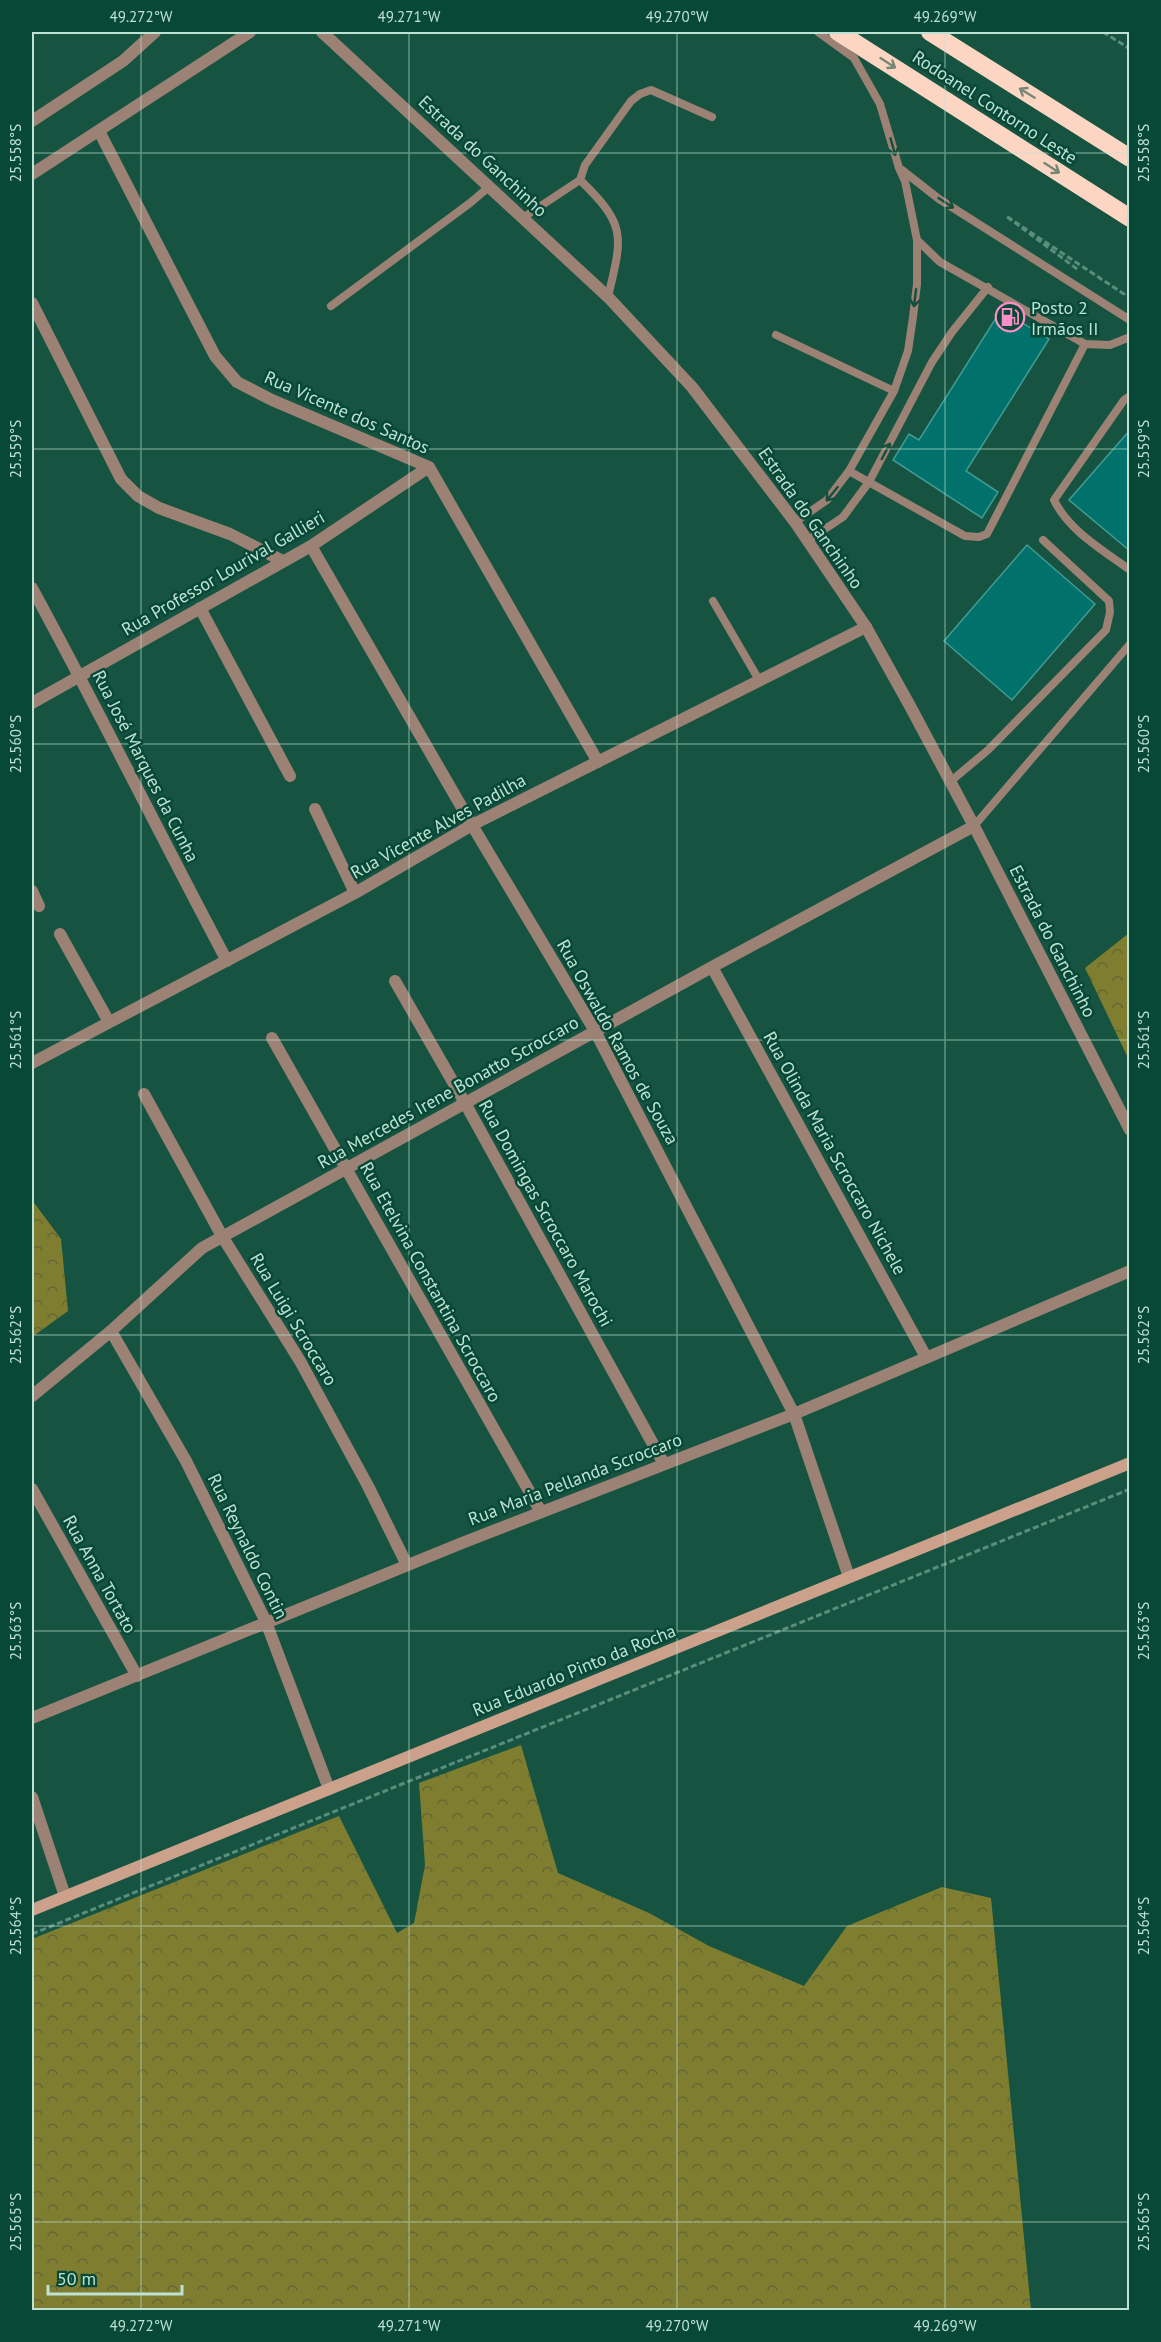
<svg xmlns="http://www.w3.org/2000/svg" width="1161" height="2342" font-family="'PT Sans',sans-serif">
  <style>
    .forest { fill: url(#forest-crowns) }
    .building { fill: #00716b; stroke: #429c95; stroke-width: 1.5 }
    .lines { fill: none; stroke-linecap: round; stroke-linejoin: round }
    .path { stroke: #5b8d7c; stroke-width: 3; stroke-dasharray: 6 3; stroke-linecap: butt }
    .service { stroke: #9c8274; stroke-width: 8 }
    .minor { stroke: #9c8274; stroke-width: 12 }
    .tertiary { stroke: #9c8274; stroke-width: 12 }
    .secondary { stroke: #cba18c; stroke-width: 12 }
    .motorway { stroke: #fdd6c3; stroke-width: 18 }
    .oneway { stroke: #768875 }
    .oneway2 { stroke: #164e3c }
    .ticks { fill: none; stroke: #bee2d3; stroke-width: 1.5; stroke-opacity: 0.45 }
    .labels { text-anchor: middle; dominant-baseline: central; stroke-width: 5; stroke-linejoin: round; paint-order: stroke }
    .street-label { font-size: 18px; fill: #bee2d3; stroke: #074836 }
    .poi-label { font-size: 18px; fill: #bee2d3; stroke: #074836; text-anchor: start }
    .neatline { fill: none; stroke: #bee2d3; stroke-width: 2 }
    .ticks-label { font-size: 15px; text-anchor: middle; fill: #bee2d3 }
  </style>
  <defs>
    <pattern id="forest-crowns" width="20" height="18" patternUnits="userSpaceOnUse" patternTransform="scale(1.5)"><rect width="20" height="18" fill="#7f7e30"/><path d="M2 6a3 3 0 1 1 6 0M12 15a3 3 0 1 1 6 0" fill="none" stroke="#636736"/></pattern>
  </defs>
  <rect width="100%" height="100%" fill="#175341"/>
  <path class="forest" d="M1129,933V1060L1085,968Z
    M32,1200L61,1239L68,1311L32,1337Z
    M521,1745L558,1873L649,1913L709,1946L804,1986L847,1926L942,1887L991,1898L1031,2310H32V1939L339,1816L397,1933L414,1923L425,1865L419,1783Z"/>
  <path class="building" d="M1001,310L1049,339L966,471L998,492L982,518L893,460L909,434L919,440Z
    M1130,430V551L1069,500Z
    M1027,545L1095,604L1012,700L944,641Z"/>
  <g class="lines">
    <path class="path" d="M1103,32L1130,49
      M1077,269L1006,216L1127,296L1130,292
      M32,1934L1130,1489"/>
    <path class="service" d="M818,32L854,58L880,104L899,168L905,181L917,240L940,262L1085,344L1110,345L1130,337
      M902,170L939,199L1130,320
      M524,217L580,180
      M608,297C622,237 628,226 580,180L585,165L631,101L640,94L651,90L712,117
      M331,306L470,203L490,186
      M776,335L894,391
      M1130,396L1124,400L1054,500C1069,531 1103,550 1130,570
      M849,471L965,536L979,537L987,534L1085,344
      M795,522L827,500L849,471L894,391L908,351L913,317L917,284V240
      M807,541L843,517L869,482L932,362L952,332L988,287
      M713,601L759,680
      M951,781L988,750L1106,630L1110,612L1109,601L1043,540
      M974,826L1130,644"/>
    <path class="minor" d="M32,121L123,61L155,32
      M99,131L215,356L237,382L272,400L429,467L598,762
      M32,174L250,32
      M32,303L121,479L138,496L159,508L230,534L283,561
      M311,546L472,825L595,1031L794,1414L849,1577
      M32,588C99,711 161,837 227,961
      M200,608L290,776
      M32,703L311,546L429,467
      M315,809L355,893
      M32,891L39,906
      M60,934L109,1022
      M712,967L926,1357
      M395,981L465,1103L664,1464
      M272,1038L541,1512
      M32,1063L355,893L472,825L866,627
      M144,1094L222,1236L300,1361L368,1486L407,1565
      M111,1331L186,1461L266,1622L329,1789
      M32,1396L111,1331L202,1248L712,967L974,826
      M32,1489L137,1676
      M32,1718L462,1543L794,1414L1130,1271
      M32,1797L65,1896"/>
    <path class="tertiary" d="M322,32L608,297L692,387L795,522L866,627L910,706L974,826L1130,1130"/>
    <path class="secondary" d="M32,1910L1130,1463"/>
    <path class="motorway" d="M838,32L1130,218
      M930,32L1130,158"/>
  </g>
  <defs><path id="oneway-shaft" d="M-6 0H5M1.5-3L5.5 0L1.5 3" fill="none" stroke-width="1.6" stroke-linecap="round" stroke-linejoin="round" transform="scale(1.5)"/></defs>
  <g class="oneway">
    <use href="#oneway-shaft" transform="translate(888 63) rotate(33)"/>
    <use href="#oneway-shaft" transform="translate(1027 93) rotate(-148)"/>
    <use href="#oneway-shaft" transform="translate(1052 168) rotate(33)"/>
  </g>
  <g class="oneway2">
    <use href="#oneway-shaft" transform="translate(893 147) rotate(74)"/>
    <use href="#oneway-shaft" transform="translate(946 203) rotate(33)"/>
    <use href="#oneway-shaft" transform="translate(915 298) rotate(97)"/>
    <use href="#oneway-shaft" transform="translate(886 451) rotate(-62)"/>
    <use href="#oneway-shaft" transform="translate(832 494) rotate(129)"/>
  </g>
  <path class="ticks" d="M141,32V2310M409,32V2310M677,32V2310M945,32V2310M32,153H1130M32,449H1130M32,744H1130M32,1040H1130M32,1335H1130M32,1631H1130M32,1926H1130M32,2222H1130"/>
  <defs>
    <g id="fuel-ring" transform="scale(1.5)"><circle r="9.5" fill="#074836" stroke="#fa8fc7" stroke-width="1.5"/><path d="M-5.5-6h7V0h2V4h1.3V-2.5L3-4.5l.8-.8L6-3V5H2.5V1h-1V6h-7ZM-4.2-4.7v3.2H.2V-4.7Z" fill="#fa8fc7"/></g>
  </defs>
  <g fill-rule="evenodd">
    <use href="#fuel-ring" x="1010" y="317"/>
  </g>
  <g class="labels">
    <g class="street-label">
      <text transform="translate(995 107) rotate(33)">Rodoanel Contorno Leste</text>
      <text transform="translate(483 156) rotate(43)">Estrada do Ganchinho</text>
      <text transform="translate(347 412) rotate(24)">Rua Vicente dos Santos</text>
      <text transform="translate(811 518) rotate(55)">Estrada do Ganchinho</text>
      <text transform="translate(223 573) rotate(-30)">Rua Professor Lourival Gallieri</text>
      <text transform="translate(146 766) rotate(63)">Rua José Marques da Cunha</text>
      <text transform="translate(438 826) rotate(-29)">Rua Vicente Alves Padilha</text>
      <text transform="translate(1053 941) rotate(63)">Estrada do Ganchinho</text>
      <text transform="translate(618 1042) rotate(61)">Rua Oswaldo Ramos de Souza</text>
      <text transform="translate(448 1092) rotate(-29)">Rua Mercedes Irene Bonatto Scroccaro</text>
      <text transform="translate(835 1153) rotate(61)">Rua Olinda Maria Scroccaro Nichele</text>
      <text transform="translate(546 1213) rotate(61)">Rua Domingas Scroccaro Marochi</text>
      <text transform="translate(431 1282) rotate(61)">Rua Etelvina Constantina Scroccaro</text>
      <text transform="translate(294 1319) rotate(59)">Rua Luigi Scroccaro</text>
      <text transform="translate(575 1479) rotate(-21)">Rua Maria Pellanda Scroccaro</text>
      <text transform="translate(248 1546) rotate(64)">Rua Reynaldo Contin</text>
      <text transform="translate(100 1574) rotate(61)">Rua Anna Tortato</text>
      <text transform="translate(574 1670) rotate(-22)">Rua Eduardo Pinto da Rocha</text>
    </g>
    <g class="poi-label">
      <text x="1031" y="307">Posto 2<tspan x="1031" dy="21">Irmãos II</tspan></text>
    </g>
  </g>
  <rect width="1161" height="2342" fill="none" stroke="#074836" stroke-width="66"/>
  <path d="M48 2285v9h134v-9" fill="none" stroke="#bee2d3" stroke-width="3"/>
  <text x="57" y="2285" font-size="18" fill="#bee2d3" stroke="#074836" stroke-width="4.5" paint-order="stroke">50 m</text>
  <rect x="33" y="33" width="1095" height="2276" class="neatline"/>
  <g class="ticks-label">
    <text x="141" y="22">49.272°W</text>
    <text x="409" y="22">49.271°W</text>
    <text x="677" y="22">49.270°W</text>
    <text x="945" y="22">49.269°W</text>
    <text transform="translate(16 153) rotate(-90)" y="5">25.558°S</text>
    <text transform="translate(1144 153) rotate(-90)" y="5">25.558°S</text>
    <text transform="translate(16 449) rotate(-90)" y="5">25.559°S</text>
    <text transform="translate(1144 449) rotate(-90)" y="5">25.559°S</text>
    <text transform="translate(16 744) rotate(-90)" y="5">25.560°S</text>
    <text transform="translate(1144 744) rotate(-90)" y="5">25.560°S</text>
    <text transform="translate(16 1040) rotate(-90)" y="5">25.561°S</text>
    <text transform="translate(1144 1040) rotate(-90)" y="5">25.561°S</text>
    <text transform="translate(16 1335) rotate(-90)" y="5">25.562°S</text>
    <text transform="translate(1144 1335) rotate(-90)" y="5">25.562°S</text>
    <text transform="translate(16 1631) rotate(-90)" y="5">25.563°S</text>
    <text transform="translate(1144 1631) rotate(-90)" y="5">25.563°S</text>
    <text transform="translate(16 1926) rotate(-90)" y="5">25.564°S</text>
    <text transform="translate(1144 1926) rotate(-90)" y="5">25.564°S</text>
    <text transform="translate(16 2222) rotate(-90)" y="5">25.565°S</text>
    <text transform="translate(1144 2222) rotate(-90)" y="5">25.565°S</text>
    <text x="141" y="2331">49.272°W</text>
    <text x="409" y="2331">49.271°W</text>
    <text x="677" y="2331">49.270°W</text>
    <text x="945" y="2331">49.269°W</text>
  </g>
</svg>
